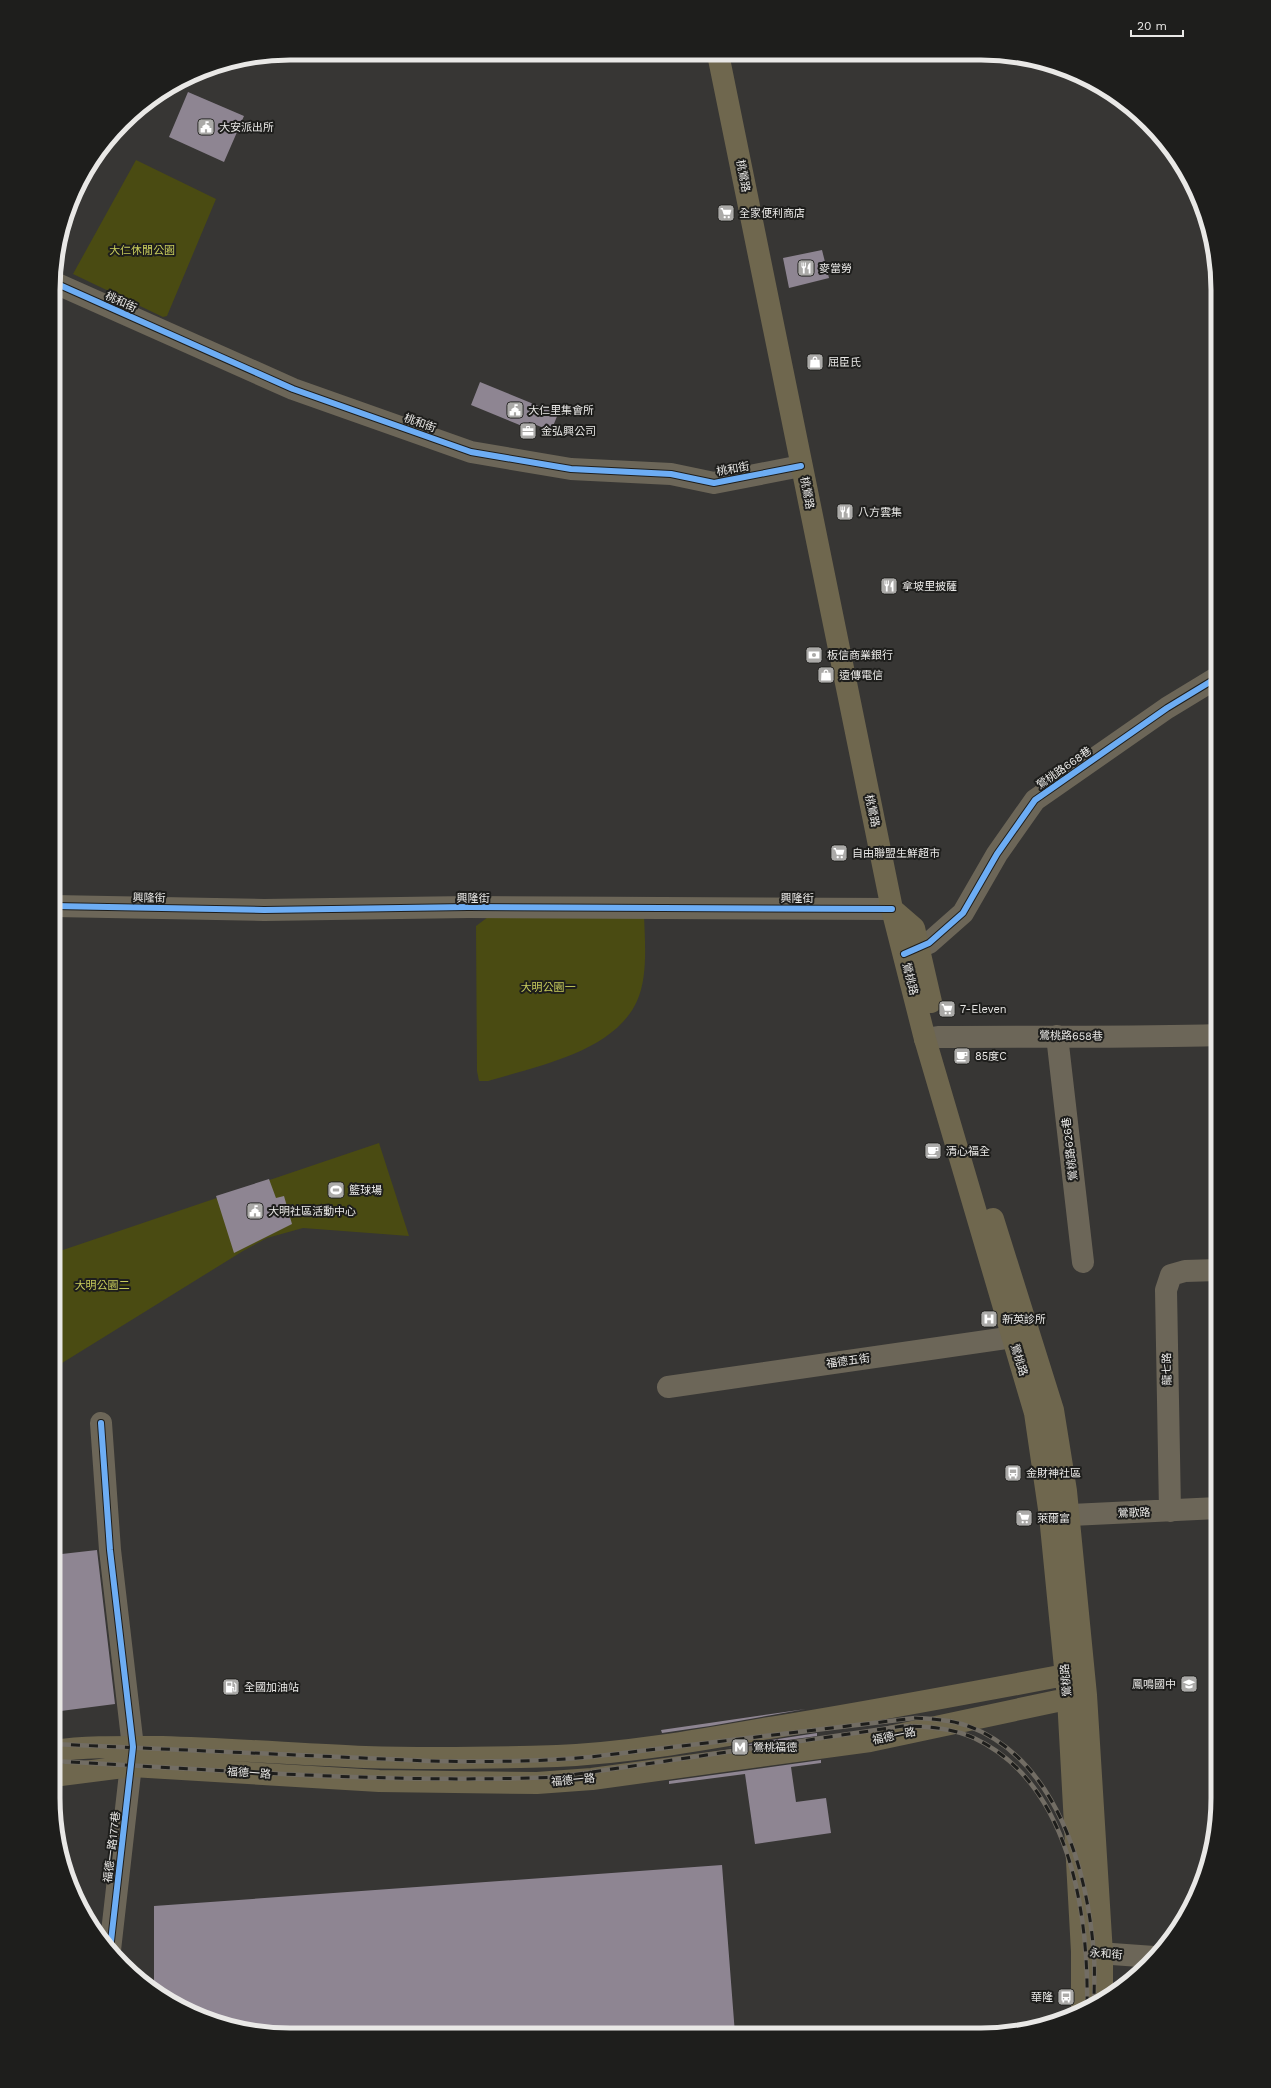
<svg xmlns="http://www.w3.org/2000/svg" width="1271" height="2088" font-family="'Work Sans','Noto Sans TC',sans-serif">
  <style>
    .green { fill: #4a4b12 }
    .building { fill: #8e8592 }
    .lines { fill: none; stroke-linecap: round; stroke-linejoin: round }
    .minor { stroke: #6c6658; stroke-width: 22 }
    .major { stroke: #6f674e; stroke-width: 22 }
    .rail-casing { stroke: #726d64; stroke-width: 4.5 }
    .rail { stroke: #1e1e1c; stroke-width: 3; stroke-dasharray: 9; stroke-linecap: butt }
    .cycleway-casing { stroke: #1e1e1c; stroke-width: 8 }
    .cycleway { stroke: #6dadf4; stroke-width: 6 }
    .labels { text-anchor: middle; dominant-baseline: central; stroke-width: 4; stroke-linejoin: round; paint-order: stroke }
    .poi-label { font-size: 11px; fill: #e9e8e6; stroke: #1e1e1c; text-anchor: start }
    .street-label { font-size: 11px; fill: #e9e8e6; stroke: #1e1e1c }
    .park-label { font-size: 11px; fill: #c8cc5c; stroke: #1e1e1c }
    .rim { fill: none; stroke: #e9e8e6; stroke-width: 5 }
  </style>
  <rect width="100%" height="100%" fill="#373634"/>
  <path class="green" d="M136,160L216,199L167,316L163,317L73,274Z
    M644,916C645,942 648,977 637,1001C614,1052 537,1066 488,1081H479L477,1071L476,926L488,917Z
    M379,1143L409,1236L303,1228L267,1238L243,1251L54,1368V1253Z"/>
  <path class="building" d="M188,92L244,116L224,162L169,137Z
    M822,250L829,278L789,288L783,258Z
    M480,382L558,414L551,431L529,422L527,428L471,405Z
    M269,1179L276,1198L284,1196L292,1224L234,1253L216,1196Z
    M97,1550L115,1704L53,1712V1555Z
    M806,1709L710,1726L662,1733L661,1730Z
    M817,1733V1736L728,1748L765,1741Z
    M821,1760V1763L791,1767L796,1802L826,1798L831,1833L755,1844L745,1774L669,1784V1781Z
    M722,1865L735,2034L259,2033L199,2017L154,1991V1906Z"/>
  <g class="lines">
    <path class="minor" d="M55,283L293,389L471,452L571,469L671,474L714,483L801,466
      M54,906L264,910L468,907L892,909
      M904,954L929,943L963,913L997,854L1035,800L1167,708L1218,677
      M1057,1036L1083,1262
      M925,1039L938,1037C1032,1036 1125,1038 1218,1035
      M668,1387L1028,1335
      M101,1423L110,1550L133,1747L110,1950
      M1170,1511L1166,1290L1171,1275L1185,1271L1218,1270
      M1050,1516L1218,1508
      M1084,1952L1154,1957"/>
    <path class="major" d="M718,54L892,909L925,1039L1035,1413L1050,1516L1068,1698L1082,1952V2011
      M892,909L914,928L931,1002
      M993,1219L1053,1410L1066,1491L1086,1695L1102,1954V2000
      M53,1751C89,1746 125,1747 162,1747C230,1749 297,1754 365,1757C429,1759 493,1758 557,1756C626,1753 695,1741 763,1729C869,1712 975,1692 1081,1672
      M53,1776L132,1766L379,1781L537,1783L592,1779L870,1741L1081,1696"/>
    <g class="rail-casing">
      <path id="rail" d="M53,1744L429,1761C483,1762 536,1762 590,1757L915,1718C932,1719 952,1720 968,1726C1057,1759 1088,1871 1094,1956C1095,1972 1094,1988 1094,2004
        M53,1761C221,1770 390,1784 558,1777L903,1726C926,1726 952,1728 974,1738C1070,1783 1089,1913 1087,2008"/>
    </g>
    <use href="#rail" class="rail"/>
    <g class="cycleway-casing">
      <path id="cycleway" d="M55,283L293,389L471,452L571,469L671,474L714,483L801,466
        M54,906L264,910L468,907L892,909
        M904,954L929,943L963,913L997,854L1035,800L1167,708L1218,677
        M101,1423L110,1550L133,1747L110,1950"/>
    </g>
    <use href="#cycleway" class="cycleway"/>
  </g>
  <defs>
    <g id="civic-square" transform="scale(0.9)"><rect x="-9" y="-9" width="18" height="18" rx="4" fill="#abaaa8" stroke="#1e1e1c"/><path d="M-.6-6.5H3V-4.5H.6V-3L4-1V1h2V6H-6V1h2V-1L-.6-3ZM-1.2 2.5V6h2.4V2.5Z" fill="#fff"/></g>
    <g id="supermarket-square" transform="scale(0.9)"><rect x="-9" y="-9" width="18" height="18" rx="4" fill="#abaaa8" stroke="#1e1e1c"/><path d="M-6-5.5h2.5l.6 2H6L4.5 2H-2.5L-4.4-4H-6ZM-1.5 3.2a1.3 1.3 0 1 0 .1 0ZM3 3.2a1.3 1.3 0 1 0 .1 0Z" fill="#fff"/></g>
    <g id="restaurant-square" transform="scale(0.9)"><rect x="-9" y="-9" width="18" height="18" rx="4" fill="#abaaa8" stroke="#1e1e1c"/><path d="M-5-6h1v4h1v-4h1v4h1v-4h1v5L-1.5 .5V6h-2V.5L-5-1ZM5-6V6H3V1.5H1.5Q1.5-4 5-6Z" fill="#fff"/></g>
    <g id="shop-square" transform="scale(0.9)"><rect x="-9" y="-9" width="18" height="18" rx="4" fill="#abaaa8" stroke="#1e1e1c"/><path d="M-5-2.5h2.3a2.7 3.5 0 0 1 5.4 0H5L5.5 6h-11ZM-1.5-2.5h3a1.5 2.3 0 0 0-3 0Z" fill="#fff"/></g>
    <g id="office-square" transform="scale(0.9)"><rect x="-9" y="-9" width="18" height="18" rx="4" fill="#abaaa8" stroke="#1e1e1c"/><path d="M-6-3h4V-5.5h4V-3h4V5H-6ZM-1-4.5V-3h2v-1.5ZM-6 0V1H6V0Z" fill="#fff"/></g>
    <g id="bank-square" transform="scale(0.9)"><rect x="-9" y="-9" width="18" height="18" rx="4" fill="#abaaa8" stroke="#1e1e1c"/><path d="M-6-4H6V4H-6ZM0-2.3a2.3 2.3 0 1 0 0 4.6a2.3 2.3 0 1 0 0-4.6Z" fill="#fff"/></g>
    <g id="cafe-square" transform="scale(0.9)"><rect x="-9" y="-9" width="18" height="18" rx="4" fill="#abaaa8" stroke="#1e1e1c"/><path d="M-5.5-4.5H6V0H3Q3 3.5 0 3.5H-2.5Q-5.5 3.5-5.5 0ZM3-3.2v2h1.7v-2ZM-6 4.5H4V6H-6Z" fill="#fff"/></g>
    <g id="stadium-square" transform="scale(0.9)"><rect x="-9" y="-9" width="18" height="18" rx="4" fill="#abaaa8" stroke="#1e1e1c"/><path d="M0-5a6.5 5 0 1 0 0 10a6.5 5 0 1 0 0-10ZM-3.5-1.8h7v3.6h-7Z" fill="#fff"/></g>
    <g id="hospital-square" transform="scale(0.9)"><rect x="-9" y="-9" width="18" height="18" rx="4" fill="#abaaa8" stroke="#1e1e1c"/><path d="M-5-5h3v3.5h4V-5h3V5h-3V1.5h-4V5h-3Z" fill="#fff"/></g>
    <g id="bus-square" transform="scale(0.9)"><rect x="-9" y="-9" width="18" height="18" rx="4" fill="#abaaa8" stroke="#1e1e1c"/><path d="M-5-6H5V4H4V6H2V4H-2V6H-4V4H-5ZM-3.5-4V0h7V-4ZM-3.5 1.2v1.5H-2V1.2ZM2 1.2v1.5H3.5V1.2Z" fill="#fff"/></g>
    <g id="school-square" transform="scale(0.9)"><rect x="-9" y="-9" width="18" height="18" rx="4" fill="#abaaa8" stroke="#1e1e1c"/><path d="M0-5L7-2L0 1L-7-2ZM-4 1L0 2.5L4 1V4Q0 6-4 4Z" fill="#fff"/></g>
    <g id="fuel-square" transform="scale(0.9)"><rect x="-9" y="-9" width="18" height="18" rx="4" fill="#abaaa8" stroke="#1e1e1c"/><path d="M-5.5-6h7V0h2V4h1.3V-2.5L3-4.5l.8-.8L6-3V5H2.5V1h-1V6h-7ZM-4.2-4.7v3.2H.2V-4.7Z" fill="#fff"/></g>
    <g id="metro-square" transform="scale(0.9)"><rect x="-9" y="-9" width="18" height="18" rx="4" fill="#abaaa8" stroke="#1e1e1c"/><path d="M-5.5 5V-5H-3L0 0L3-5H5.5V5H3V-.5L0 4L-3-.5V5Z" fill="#fff"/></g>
  </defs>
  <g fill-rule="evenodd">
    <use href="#civic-square" x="206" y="127"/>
    <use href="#supermarket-square" x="726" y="213"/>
    <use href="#restaurant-square" x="806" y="268"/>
    <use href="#shop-square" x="815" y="362"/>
    <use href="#civic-square" x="515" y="410"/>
    <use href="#office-square" x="528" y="431"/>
    <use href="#restaurant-square" x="845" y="512"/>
    <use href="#restaurant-square" x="889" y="586"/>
    <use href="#bank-square" x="814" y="655"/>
    <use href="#shop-square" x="826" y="675"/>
    <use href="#supermarket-square" x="839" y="853"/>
    <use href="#supermarket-square" x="947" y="1009"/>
    <use href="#cafe-square" x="962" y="1056"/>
    <use href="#cafe-square" x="933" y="1151"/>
    <use href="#stadium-square" x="336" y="1190"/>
    <use href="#civic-square" x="255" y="1211"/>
    <use href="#hospital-square" x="989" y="1319"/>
    <use href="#bus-square" x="1013" y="1473"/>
    <use href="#supermarket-square" x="1024" y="1518"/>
    <use href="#school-square" x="1189" y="1684"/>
    <use href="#fuel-square" x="231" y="1687"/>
    <use href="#metro-square" x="740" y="1747"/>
    <use href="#bus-square" x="1066" y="1997"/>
  </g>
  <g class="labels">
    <g class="poi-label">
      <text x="219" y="127">大安派出所</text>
      <text x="739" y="213">全家便利商店</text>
      <text x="819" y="268">麥當勞</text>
      <text x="828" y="362">屈臣氏</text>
      <text x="528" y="410">大仁里集會所</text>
      <text x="541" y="431">金弘興公司</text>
      <text x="858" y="512">八方雲集</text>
      <text x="902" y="586">拿坡里披薩</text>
      <text x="827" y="655">板信商業銀行</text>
      <text x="839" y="675">遠傳電信</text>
      <text x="852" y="853">自由聯盟生鮮超市</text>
      <text x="960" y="1009">7-Eleven</text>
      <text x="975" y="1056">85度C</text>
      <text x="946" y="1151">清心福全</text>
      <text x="349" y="1190">籃球場</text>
      <text x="268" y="1211">大明社區活動中心</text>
      <text x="1002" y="1319">新英診所</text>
      <text x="1026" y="1473">金財神社區</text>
      <text x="1037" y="1518">萊爾富</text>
      <text x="1176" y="1684" text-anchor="end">鳳鳴國中</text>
      <text x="244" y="1687">全國加油站</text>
      <text x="753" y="1747">鶯桃福德</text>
      <text x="1053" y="1997" text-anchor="end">華隆</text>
    </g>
    <g class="street-label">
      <text transform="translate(743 176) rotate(79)">桃鶯路</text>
      <text transform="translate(121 302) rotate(25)">桃和街</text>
      <text transform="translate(420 423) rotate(20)">桃和街</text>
      <text transform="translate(733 469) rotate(-10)">桃和街</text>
      <text transform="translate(807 493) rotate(79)">桃鶯路</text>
      <text transform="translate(1064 768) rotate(-35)">鶯桃路668巷</text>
      <text transform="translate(872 811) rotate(78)">桃鶯路</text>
      <text transform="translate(149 898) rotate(1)">興隆街</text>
      <text x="473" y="898">興隆街</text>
      <text x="797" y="898">興隆街</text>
      <text transform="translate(910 979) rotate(76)">鶯桃路</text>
      <text transform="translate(1071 1036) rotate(1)">鶯桃路658巷</text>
      <text transform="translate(1070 1149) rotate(-97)">鶯桃路626巷</text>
      <text transform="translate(1019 1360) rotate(73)">鶯桃路</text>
      <text transform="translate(848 1361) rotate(-8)">福德五街</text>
      <text transform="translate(1167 1369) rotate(-91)">龍七路</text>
      <text transform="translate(1134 1513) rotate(-2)">鶯歌路</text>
      <text transform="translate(1066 1680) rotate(-95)">鶯桃路</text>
      <text transform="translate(894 1736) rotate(-12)">福德一路</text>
      <text transform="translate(249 1773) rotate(4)">福德一路</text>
      <text transform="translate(573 1780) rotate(-5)">福德一路</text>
      <text transform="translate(112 1847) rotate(-83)">福德一路177巷</text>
      <text transform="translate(1106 1954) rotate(4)">永和街</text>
    </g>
    <g class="park-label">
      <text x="142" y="250">大仁休閒公園</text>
      <text x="548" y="987">大明公園一</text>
      <text x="102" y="1285">大明公園二</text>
    </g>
  </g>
  <path d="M0 0H1271V2088H0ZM290 60H981A230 230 0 0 1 1211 290V1798A230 230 0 0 1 981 2028H290A230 230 0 0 1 60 1798V290A230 230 0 0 1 290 60Z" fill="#1e1e1c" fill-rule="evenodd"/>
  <path class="rim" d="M290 60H981A230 230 0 0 1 1211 290V1798A230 230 0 0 1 981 2028H290A230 230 0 0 1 60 1798V290A230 230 0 0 1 290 60Z"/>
  <path d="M1131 30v6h52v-6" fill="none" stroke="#e9e8e6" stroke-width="2"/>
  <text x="1137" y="30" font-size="12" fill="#e9e8e6" stroke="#1e1e1c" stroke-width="3" paint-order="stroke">20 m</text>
</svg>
